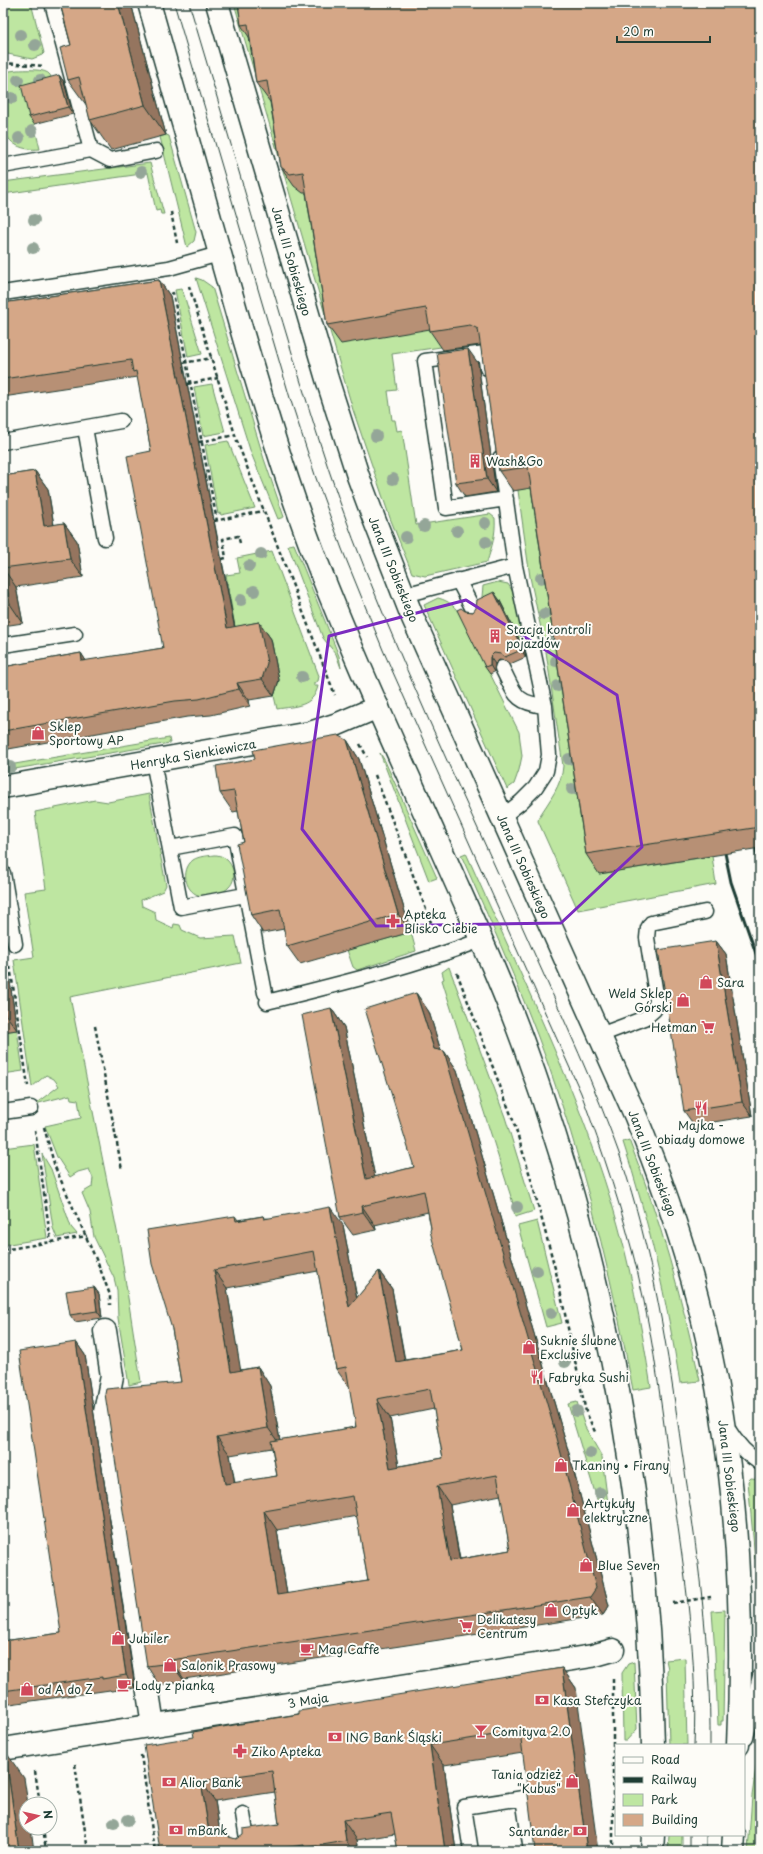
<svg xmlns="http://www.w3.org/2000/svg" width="763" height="1854" font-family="'Playpen Sans',sans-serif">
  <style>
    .green { fill: #bee6a1; stroke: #6e926a }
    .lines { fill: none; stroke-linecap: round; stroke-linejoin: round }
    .lane-casing { stroke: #1f3d34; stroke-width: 17 }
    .street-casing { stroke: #1f3d34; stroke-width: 25 }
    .secondary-casing { stroke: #1f3d34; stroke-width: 25 }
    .path { stroke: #1f3d34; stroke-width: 2.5; stroke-dasharray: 4 3; stroke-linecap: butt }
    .lane { stroke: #fdfcf7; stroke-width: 14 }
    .street { stroke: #fdfcf7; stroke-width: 22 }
    .secondary { stroke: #fdfcf7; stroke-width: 22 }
    .tram { stroke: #1f3d34; stroke-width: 1 }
    .rail { stroke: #1f3d34; stroke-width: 3 }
    .tree { fill: #94a698 }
    .wall { fill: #b79074; stroke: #1f3d34; fill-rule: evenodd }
    .shaded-wall { fill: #95755e; stroke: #1f3d34 }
    .building { fill: #d5a787; stroke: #1f3d34; fill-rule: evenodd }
    .marked { fill: none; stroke: #7b2cbf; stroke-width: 3; stroke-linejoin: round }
    .labels { text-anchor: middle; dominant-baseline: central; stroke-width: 4; stroke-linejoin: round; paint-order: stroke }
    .street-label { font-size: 12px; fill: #1f3d34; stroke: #fdfcf7 }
    .poi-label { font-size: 12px; fill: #1f3d34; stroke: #fdfcf7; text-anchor: start }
  </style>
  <rect width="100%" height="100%" fill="#fdfcf7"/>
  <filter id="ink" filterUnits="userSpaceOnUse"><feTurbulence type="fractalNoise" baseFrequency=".025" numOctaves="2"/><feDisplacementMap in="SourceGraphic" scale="8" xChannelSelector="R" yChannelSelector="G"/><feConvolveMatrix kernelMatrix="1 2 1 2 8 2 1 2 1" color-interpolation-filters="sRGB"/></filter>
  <g filter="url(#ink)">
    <path class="green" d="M3,3H31L44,53L42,55L32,59L3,53Z
      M234,3H248L270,102L316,191L435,328L512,317L599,874L712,856L716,884L578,910L538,821L539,817C549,801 562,785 563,766L546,652L530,577L497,339L392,354L397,390L388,391L392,420H395L397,431L402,430L416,525L490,514L495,518C496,535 492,546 487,562L425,576L412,573L390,518L353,410Z
      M17,70C24,70 46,68 50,75C52,78 52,82 53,85L26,92L40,149C23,151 8,145 3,127V72Z
      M166,135L169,136L196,232L194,241L187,247L160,137Z
      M150,163L164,214H161L160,210L156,211L148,173L3,194V182Z
      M196,278L202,280L212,287L264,459L284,517L278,519L251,453Z
      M181,289L184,295L202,354L188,357L175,290Z
      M212,384L225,432L203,436L194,387Z
      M228,441L255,508L221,515L220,513L218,514L205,445Z
      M294,544L339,656L341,668L336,654L323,638L288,545Z
      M272,551L319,676L318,681L314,683V686H318C313,707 296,706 277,709L274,696L279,680L237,639L226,575L240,573L237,558Z
      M498,582L508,584L513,592L528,656L499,599L481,608L483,586Z
      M438,598C450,601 455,607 462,617L519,732L522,756L519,770L514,784L507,789L424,605Z
      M169,738L170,743L3,771V766Z
      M380,753L385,761L437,878L429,881Z
      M149,794L166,885L163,891L141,900L142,906L155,912L156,920L173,928L174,924L180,925L182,930L200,938L235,936L241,963L70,997L120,1246L141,1382L129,1385L118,1318L117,1290L114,1278L94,1237L90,1212L82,1193L92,1187L93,1178L89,1169L78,1172L70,1177L57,1157L45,1126L81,1118L78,1100L71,1099L70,1095L35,1104L59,1086L54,1079L46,1075L32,1087L14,960L34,957L24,892L46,889L35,812L95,800L108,802Z
      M466,853C517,968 574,1081 611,1201C630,1262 641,1324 651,1387L633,1390C614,1290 591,1192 559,1096C532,1014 496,934 461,855Z
      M214,855C230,854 241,877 228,888C224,892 219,893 214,894C210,895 206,897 202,896C185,894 180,870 193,860C199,856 207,856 214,855Z
      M411,932L416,951L357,970L353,967L347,950Z
      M449,967L505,1117L534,1211L515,1217L512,1200L442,980L444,979L442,972Z
      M17,1030L23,1071L3,1074V1032Z
      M629,1140C660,1218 682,1298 700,1381L680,1383C667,1301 649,1221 623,1142Z
      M34,1144L47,1238L3,1245V1148Z
      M42,1154L51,1169L71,1227L77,1234L57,1238L53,1228Z
      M537,1221L562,1323L546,1327L518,1226Z
      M577,1402L585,1427L602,1457L608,1504L599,1506L568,1404Z
      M751,1478L760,1479V1558L755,1559L748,1481Z
      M725,1610L723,1721H721V1725H718L715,1653L712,1611Z
      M685,1658L687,1745H669L667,1671L668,1669L666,1660Z
      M634,1662L637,1729L626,1741H623L622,1673L628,1664Z
      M760,1738V1851H748L752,1796Z
      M669,1835H682V1851H668Z"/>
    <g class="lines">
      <g class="lane-casing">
        <path id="lane" d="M52,3L91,150
          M3,166L91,150L110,160L156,151
          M3,293L169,268L219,254
          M487,368L485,353L425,361L446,508L506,499
          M85,428L105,538
          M3,442L121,421
          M500,458L515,566L545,706L549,755L546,771L535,788L521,802L502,817
          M458,580L474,611
          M404,595L515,566
          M3,645L75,634
          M502,668C515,693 514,703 545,706
          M153,761L181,907L245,895
          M170,848L235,836L265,993
          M3,873L15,944
          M267,1002C339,984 411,967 481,940
          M600,1035L645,1018L654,1010L657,1001L647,938L648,928L651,923L705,912
          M3,1112L31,1108
          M728,1429C737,1444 746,1454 760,1463
          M746,1738L760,1676
          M243,1814L249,1851
          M471,1851L464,1807L523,1798L531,1851"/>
      </g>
      <g class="street-casing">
        <path id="street" d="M3,787L310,733L338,724L378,707
          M105,1331L112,1376L105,1412L153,1725
          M3,1749L592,1656L613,1650"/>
      </g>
      <g class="secondary-casing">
        <path id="secondary" d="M149,3C178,109 208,215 239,321C263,403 287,485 318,565C359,670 407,772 453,876C478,932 503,987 524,1045C606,1268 649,1507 653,1745
          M217,3L327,379L358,476L374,519L412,616L636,1117C660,1176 681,1235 697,1297C736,1444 745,1594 738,1745
          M652,1851L653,1835
          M733,1851L734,1835"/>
      </g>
      <path class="path" d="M3,63L44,66
        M171,212L177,243
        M189,286L237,441L335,695
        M171,294L173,293L217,521
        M183,363L212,358
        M187,384L218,378
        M199,442L235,435
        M214,521L263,511
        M222,559L226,558L223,539L238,536L240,543
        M360,744L367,757
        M375,775L435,933
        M10,966L28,1086
        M457,973L513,1120L531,1179L556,1272L586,1412L596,1434
        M95,1026L122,1170
        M44,1127L55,1167L99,1266L110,1295V1305
        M35,1130L51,1242
        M3,1250L87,1236
        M673,1603L711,1597
        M141,1755L155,1851
        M75,1764L88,1851
        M35,1771L40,1804
        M43,1828L46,1851
        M613,1851V1678"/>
      <use href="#lane" class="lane"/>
      <use href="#street" class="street"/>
      <use href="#secondary" class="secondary"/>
      <path class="tram" d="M174,3L290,398L316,478L342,549L383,650L581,1093C603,1152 623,1212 638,1274C655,1346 663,1419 673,1492C685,1576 698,1660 694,1745
        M189,3C217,97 245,191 272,286C301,383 329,480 367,574C418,702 478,827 534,953C564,1020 595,1086 620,1156C653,1252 668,1352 682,1452C697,1550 711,1646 710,1745
        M690,1851V1835
        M706,1851V1835"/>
      <path class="rail" d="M756,849L760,878
        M725,853L731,882L760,965"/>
    </g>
    <g class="tree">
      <circle cx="21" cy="35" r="6"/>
      <circle cx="35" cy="45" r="6"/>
      <circle cx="18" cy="80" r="6"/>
      <circle cx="40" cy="80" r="6"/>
      <circle cx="12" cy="98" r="6"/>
      <circle cx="32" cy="131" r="6"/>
      <circle cx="19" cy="138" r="6"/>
      <circle cx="141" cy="172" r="6"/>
      <circle cx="34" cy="220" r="6"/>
      <circle cx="33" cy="248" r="6"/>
      <circle cx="376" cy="436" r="6"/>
      <circle cx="393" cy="479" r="6"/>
      <circle cx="485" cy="523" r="6"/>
      <circle cx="424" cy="526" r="6"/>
      <circle cx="457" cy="531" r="6"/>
      <circle cx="406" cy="537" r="6"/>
      <circle cx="486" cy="542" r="6"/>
      <circle cx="261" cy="554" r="6"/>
      <circle cx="249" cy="566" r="6"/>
      <circle cx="541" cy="578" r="6"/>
      <circle cx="254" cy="591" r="6"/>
      <circle cx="241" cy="600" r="6"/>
      <circle cx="544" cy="614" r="6"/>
      <circle cx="553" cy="638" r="6"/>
      <circle cx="556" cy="661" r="6"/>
      <circle cx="302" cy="677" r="6"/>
      <circle cx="558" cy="686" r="6"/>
      <circle cx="569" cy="759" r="6"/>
      <circle cx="10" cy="767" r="6"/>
      <circle cx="572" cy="789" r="6"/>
      <circle cx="517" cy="1207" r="6"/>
      <circle cx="537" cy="1271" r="6"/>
      <circle cx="551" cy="1313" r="6"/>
      <circle cx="565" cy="1362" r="6"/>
      <circle cx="577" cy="1411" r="6"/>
      <circle cx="590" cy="1453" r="6"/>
      <circle cx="600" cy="1493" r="6"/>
      <circle cx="128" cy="1820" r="6"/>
      <circle cx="114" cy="1823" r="6"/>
    </g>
    <path class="wall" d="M60,3H131L166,135L111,150L90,120L87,106L68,80L71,45Z
      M238,3H760V848L599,874L586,854L531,488L513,491L499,471L481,345L443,350L430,331V329L341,344L327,325L306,193H303L294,186L281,167L270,102L256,83L249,37L241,25Z
      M59,75L64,82L73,114L34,124L29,117Z
      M159,280L170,296L235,627L259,622L271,639L279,680L274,696L249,700L250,706L211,715L187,717L3,750V667L81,653L86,661L163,648L151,451L138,378L137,377L3,397V303Z
      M478,363L496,492L465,497L456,483Z
      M35,471L48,489L54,525L64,523L77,541L83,577L16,587L23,623L3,626V476Z
      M499,599L524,649L526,657L510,664L506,661L499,660L495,664L494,672L490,674L485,667L465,611L473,612Z
      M347,740L359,759L411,932L300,964L287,946L284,929L263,933L251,915L244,842L238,811L233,812L220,793L255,759Z
      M716,941L726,954L752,1116L694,1125L684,1111Z
      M3,956L7,962L17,1030L3,1032Z
      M416,993L429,1012L441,1051H444L457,1070L570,1457L609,1606L603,1615L184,1679V1681L159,1685L147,1666L181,1382L172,1329L235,1216L238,1220L263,1216L265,1218L343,1225L357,1298L379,1271L392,1289L405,1360L463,1350L431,1228L428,1212L375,1225L376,1230L353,1235L340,1217L331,1008L344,1027L375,1177L414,1167ZM318,1271L336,1369L349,1387H350L356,1427L280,1440L270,1386L258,1367L240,1370L227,1288ZM434,1409L443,1458L399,1466L390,1418ZM272,1448L277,1476L235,1483L230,1455ZM501,1495L510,1550L460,1559L450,1505ZM357,1516L368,1581L287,1594L277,1530Z
      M94,1287L99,1294L102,1318L75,1322L70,1315Z
      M76,1342L85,1355L135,1688L111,1691L110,1690L3,1705V1641L61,1633Z
      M562,1668L576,1688L523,1753L444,1765L456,1851H398L395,1834L357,1840L359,1851H160L194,1737L299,1714ZM275,1792L279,1824L236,1839L231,1838L226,1831L220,1832L215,1801Z"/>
    <path class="shaded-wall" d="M118,3H131L166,135L145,105Z
      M59,75L64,82L73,114L68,107Z
      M159,280L170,296L238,645L227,628Z
      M468,349L478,363L496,492L487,479Z
      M35,471L48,489L57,545L44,526Z
      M64,523L77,541L83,577L70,559Z
      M3,568L16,587L23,623L10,604Z
      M494,592L499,599L524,649L526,657L521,650Z
      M259,622L271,639L279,680L274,696L262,679Z
      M81,653L92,670L82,661Z
      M490,657L495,664L494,672L490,665Z
      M237,683L249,700L250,706L239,689Z
      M347,740L359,759L411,932L398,914Z
      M716,941L726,954L752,1116L742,1102Z
      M3,956L7,962L17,1030L3,1011Z
      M416,993L429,1012L446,1068L434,1049Z
      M331,1008L344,1027L379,1197L366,1179Z
      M444,1051L457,1070L570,1457L609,1606L603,1615L590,1597Z
      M362,1206L375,1225L376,1230L363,1212Z
      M330,1207L343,1225L362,1325L349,1307Z
      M214,1270L227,1288L244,1390L231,1372Z
      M379,1271L392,1289L408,1380L396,1362Z
      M94,1287L99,1294L102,1318L97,1311Z
      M76,1342L85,1355L135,1688L126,1675Z
      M258,1367L270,1386L281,1446L268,1428Z
      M377,1399L390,1418L403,1487L390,1468Z
      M217,1437L230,1455L238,1503L225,1484Z
      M437,1486L450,1505L463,1580L450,1561Z
      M264,1511L277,1530L290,1614L277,1595Z
      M171,1660L184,1679V1681L171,1663Z
      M562,1668L576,1688L598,1851H587Z
      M430,1745L444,1765L456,1851H445Z
      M5,1751L24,1778L28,1804H26V1828H31L34,1851H19Z
      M201,1781L215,1801L223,1851L209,1833Z
      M343,1820L357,1840L359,1851H353L346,1841Z"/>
    <path class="building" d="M60,3H118L145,105L90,120L79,77L68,80L60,48L71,45Z
      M238,3H760V827L586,854L528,467L499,471L478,329L470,325L430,331L426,308L327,325L303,172L290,174L281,167L267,81L256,83L248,24L241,25Z
      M59,75L68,107L29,117L21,85Z
      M159,280L227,628L259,622L267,663L262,679L237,683L239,689L199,699L175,701L3,731V667L81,653L82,661L163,648L127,456L151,451L136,371L133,372L131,360L3,379V303Z
      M468,349L487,479L456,483L437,353Z
      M35,471L44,526L64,523L70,559L3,568V476Z
      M3,568L10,604L3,606Z
      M494,592L519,642L521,650L505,657L501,654L494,653L490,657V665L485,667L457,610L461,608L465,611L473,612L476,608L477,600Z
      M338,735L347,740L398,914L287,946L280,909L251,915L237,844L244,842L234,791L220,793L216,766L255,759L253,750Z
      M716,941L742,1102L684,1111L658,950Z
      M416,993L434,1049L444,1051L557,1438L596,1588L590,1597L171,1660V1663L147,1666L105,1394L106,1389L181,1382L172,1329L152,1264L147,1230L235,1216L236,1221L263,1216L264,1219L330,1207L349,1307L379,1271L396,1362L463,1350L430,1231L431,1228L424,1191L362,1206L363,1212L340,1217L302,1015L331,1008L366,1179L414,1167L365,1009ZM314,1251L336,1369L346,1367L356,1427L271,1441L277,1476L225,1484L217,1437L268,1428L258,1367L231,1372L214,1270ZM430,1389L443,1458L390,1468L377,1399ZM497,1475L510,1550L450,1561L437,1486ZM353,1496L368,1581L277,1595L264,1511Z
      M94,1287L97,1311L70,1315L66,1291Z
      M76,1342L126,1675L102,1679V1677L3,1691V1641L61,1633L19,1351Z
      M562,1668L587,1851H535L520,1731L430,1745L445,1851H398L391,1813L343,1820L346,1841L304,1848V1845L260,1851H160L144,1745L194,1737L193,1732L299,1714V1711ZM272,1771L279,1824L243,1829V1834L236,1839L229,1837L226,1831L209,1833L201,1781Z
      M3,1751H5L19,1851H3Z"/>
  </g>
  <path class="marked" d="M466,600L617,695L642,847L561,923L376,926L302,829L329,636Z"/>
  <defs>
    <g id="building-bare" transform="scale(1.08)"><path d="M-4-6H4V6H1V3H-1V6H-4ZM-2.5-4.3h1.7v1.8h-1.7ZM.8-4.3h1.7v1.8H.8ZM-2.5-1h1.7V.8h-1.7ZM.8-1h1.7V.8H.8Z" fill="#d1495b" stroke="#fdfcf7" stroke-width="2.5" paint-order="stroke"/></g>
    <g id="shop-bare" transform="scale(1.08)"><path d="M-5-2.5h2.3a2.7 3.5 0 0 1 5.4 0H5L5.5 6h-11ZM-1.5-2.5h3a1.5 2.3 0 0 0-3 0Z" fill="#d1495b" stroke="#fdfcf7" stroke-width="2.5" paint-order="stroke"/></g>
    <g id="pharmacy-bare" transform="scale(1.08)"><path d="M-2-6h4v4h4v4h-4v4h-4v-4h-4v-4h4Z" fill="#d1495b" stroke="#fdfcf7" stroke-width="2.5" paint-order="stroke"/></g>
    <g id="supermarket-bare" transform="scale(1.08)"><path d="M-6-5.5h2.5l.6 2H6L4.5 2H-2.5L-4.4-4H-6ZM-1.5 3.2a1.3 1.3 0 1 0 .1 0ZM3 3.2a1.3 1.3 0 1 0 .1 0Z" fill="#d1495b" stroke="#fdfcf7" stroke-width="2.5" paint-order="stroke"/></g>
    <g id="restaurant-bare" transform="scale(1.08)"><path d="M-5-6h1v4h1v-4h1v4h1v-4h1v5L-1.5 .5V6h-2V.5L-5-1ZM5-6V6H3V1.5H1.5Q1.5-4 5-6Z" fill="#d1495b" stroke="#fdfcf7" stroke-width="2.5" paint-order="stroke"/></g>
    <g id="cafe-bare" transform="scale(1.08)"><path d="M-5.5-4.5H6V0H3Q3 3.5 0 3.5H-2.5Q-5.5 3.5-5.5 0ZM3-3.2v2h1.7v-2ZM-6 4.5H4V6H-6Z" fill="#d1495b" stroke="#fdfcf7" stroke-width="2.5" paint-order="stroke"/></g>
    <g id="bank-bare" transform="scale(1.08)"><path d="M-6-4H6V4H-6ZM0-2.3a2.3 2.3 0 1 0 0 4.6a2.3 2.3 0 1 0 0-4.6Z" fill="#d1495b" stroke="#fdfcf7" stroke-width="2.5" paint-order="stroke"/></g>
    <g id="bar-bare" transform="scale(1.08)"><path d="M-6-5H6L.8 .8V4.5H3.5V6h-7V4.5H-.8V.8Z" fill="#d1495b" stroke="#fdfcf7" stroke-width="2.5" paint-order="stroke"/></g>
  </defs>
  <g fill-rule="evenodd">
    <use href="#building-bare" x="475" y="461"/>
    <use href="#building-bare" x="495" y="636"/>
    <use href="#shop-bare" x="38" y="733"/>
    <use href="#pharmacy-bare" x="393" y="921"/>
    <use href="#shop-bare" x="706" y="982"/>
    <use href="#shop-bare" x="683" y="1000"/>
    <use href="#supermarket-bare" x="708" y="1027"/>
    <use href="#restaurant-bare" x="701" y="1108"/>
    <use href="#shop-bare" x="529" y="1347"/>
    <use href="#restaurant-bare" x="537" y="1377"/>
    <use href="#shop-bare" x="561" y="1465"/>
    <use href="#shop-bare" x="573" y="1510"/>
    <use href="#shop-bare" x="586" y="1565"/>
    <use href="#shop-bare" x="551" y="1610"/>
    <use href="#supermarket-bare" x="466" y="1626"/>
    <use href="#shop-bare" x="118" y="1638"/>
    <use href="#cafe-bare" x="307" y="1649"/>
    <use href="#shop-bare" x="170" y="1665"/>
    <use href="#cafe-bare" x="124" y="1685"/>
    <use href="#shop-bare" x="27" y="1689"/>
    <use href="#bank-bare" x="542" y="1700"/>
    <use href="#bar-bare" x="481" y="1731"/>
    <use href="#bank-bare" x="335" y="1737"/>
    <use href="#pharmacy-bare" x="240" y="1751"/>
    <use href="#shop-bare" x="572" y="1781"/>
    <use href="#bank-bare" x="169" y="1782"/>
    <use href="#bank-bare" x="176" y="1830"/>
    <use href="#bank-bare" x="580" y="1831"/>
  </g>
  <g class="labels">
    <g class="street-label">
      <text transform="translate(292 261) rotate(74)">Jana III Sobieskiego</text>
      <text transform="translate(394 569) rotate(68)">Jana III Sobieskiego</text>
      <text transform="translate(193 754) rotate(-10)">Henryka Sienkiewicza</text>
      <text transform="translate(524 866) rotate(66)">Jana III Sobieskiego</text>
      <text transform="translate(653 1163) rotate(69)">Jana III Sobieskiego</text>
      <text transform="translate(730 1476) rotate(83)">Jana III Sobieskiego</text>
      <text transform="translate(308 1700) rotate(-9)">3 Maja</text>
    </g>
    <g class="poi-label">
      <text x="486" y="461">Wash&amp;Go</text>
      <text x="506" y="629">Stacja kontroli<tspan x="506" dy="14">pojazdów</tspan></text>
      <text x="49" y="726">Sklep<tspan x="49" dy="14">Sportowy AP</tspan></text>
      <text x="404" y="914">Apteka<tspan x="404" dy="14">Blisko Ciebie</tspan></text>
      <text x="717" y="982">Sara</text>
      <text x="672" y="993" text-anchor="end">Weld Sklep<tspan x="672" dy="14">Górski</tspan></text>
      <text x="697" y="1027" text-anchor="end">Hetman</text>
      <text x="701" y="1125" text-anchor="middle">Majka -<tspan x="701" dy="14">obiady domowe</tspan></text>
      <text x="540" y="1340">Suknie ślubne<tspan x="540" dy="14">Exclusive</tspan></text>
      <text x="548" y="1377">Fabryka Sushi</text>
      <text x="572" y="1465">Tkaniny • Firany</text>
      <text x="584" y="1503">Artykuły<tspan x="584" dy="14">elektryczne</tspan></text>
      <text x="597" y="1565">Blue Seven</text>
      <text x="562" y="1610">Optyk</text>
      <text x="477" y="1619">Delikatesy<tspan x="477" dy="14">Centrum</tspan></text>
      <text x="129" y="1638">Jubiler</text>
      <text x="318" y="1649">Mag Caffe</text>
      <text x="181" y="1665">Salonik Prasowy</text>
      <text x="135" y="1685">Lody z pianką</text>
      <text x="38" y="1689">od A do Z</text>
      <text x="553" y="1700">Kasa Stefczyka</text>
      <text x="492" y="1731">Comityva 2.0</text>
      <text x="346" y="1737">ING Bank Śląski</text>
      <text x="251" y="1751">Ziko Apteka</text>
      <text x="561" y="1774" text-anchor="end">Tania odzież<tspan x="561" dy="14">"Kubus"</tspan></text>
      <text x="180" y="1782">Alior Bank</text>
      <text x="187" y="1830">mBank</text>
      <text x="569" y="1831" text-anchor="end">Santander</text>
    </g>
  </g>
  <rect width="763" height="1854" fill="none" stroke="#fdfcf7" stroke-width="16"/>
  <rect x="8" y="8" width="747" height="1838" fill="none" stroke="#1f3d34" stroke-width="1.5" filter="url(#ink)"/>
  <rect x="615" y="1744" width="130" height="92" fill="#fdfcf7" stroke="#a4b0a9"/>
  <rect x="623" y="1757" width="20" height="6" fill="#fdfcf7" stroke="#a4b0a9"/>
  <text x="651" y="1764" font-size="12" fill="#1f3d34">Road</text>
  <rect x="623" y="1777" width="20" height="6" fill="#1f3d34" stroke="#a4b0a9"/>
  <text x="651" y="1784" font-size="12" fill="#1f3d34">Railway</text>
  <rect x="623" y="1794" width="20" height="12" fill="#bee6a1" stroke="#a4b0a9"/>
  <text x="651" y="1804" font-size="12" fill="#1f3d34">Park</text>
  <rect x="623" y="1814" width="20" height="12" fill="#d5a787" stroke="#a4b0a9"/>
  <text x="651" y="1824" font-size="12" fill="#1f3d34">Building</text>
  <g transform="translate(38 1816) rotate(82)"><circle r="19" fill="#fdfcf7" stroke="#a4b0a9"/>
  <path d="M0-3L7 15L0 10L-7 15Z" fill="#d1495b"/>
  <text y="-6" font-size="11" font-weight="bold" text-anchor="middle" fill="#1f3d34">N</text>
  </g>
  <path d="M617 36v6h93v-6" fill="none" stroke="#1f3d34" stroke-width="2"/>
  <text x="623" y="36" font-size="12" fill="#1f3d34" stroke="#fdfcf7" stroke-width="3" paint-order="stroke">20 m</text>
</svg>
